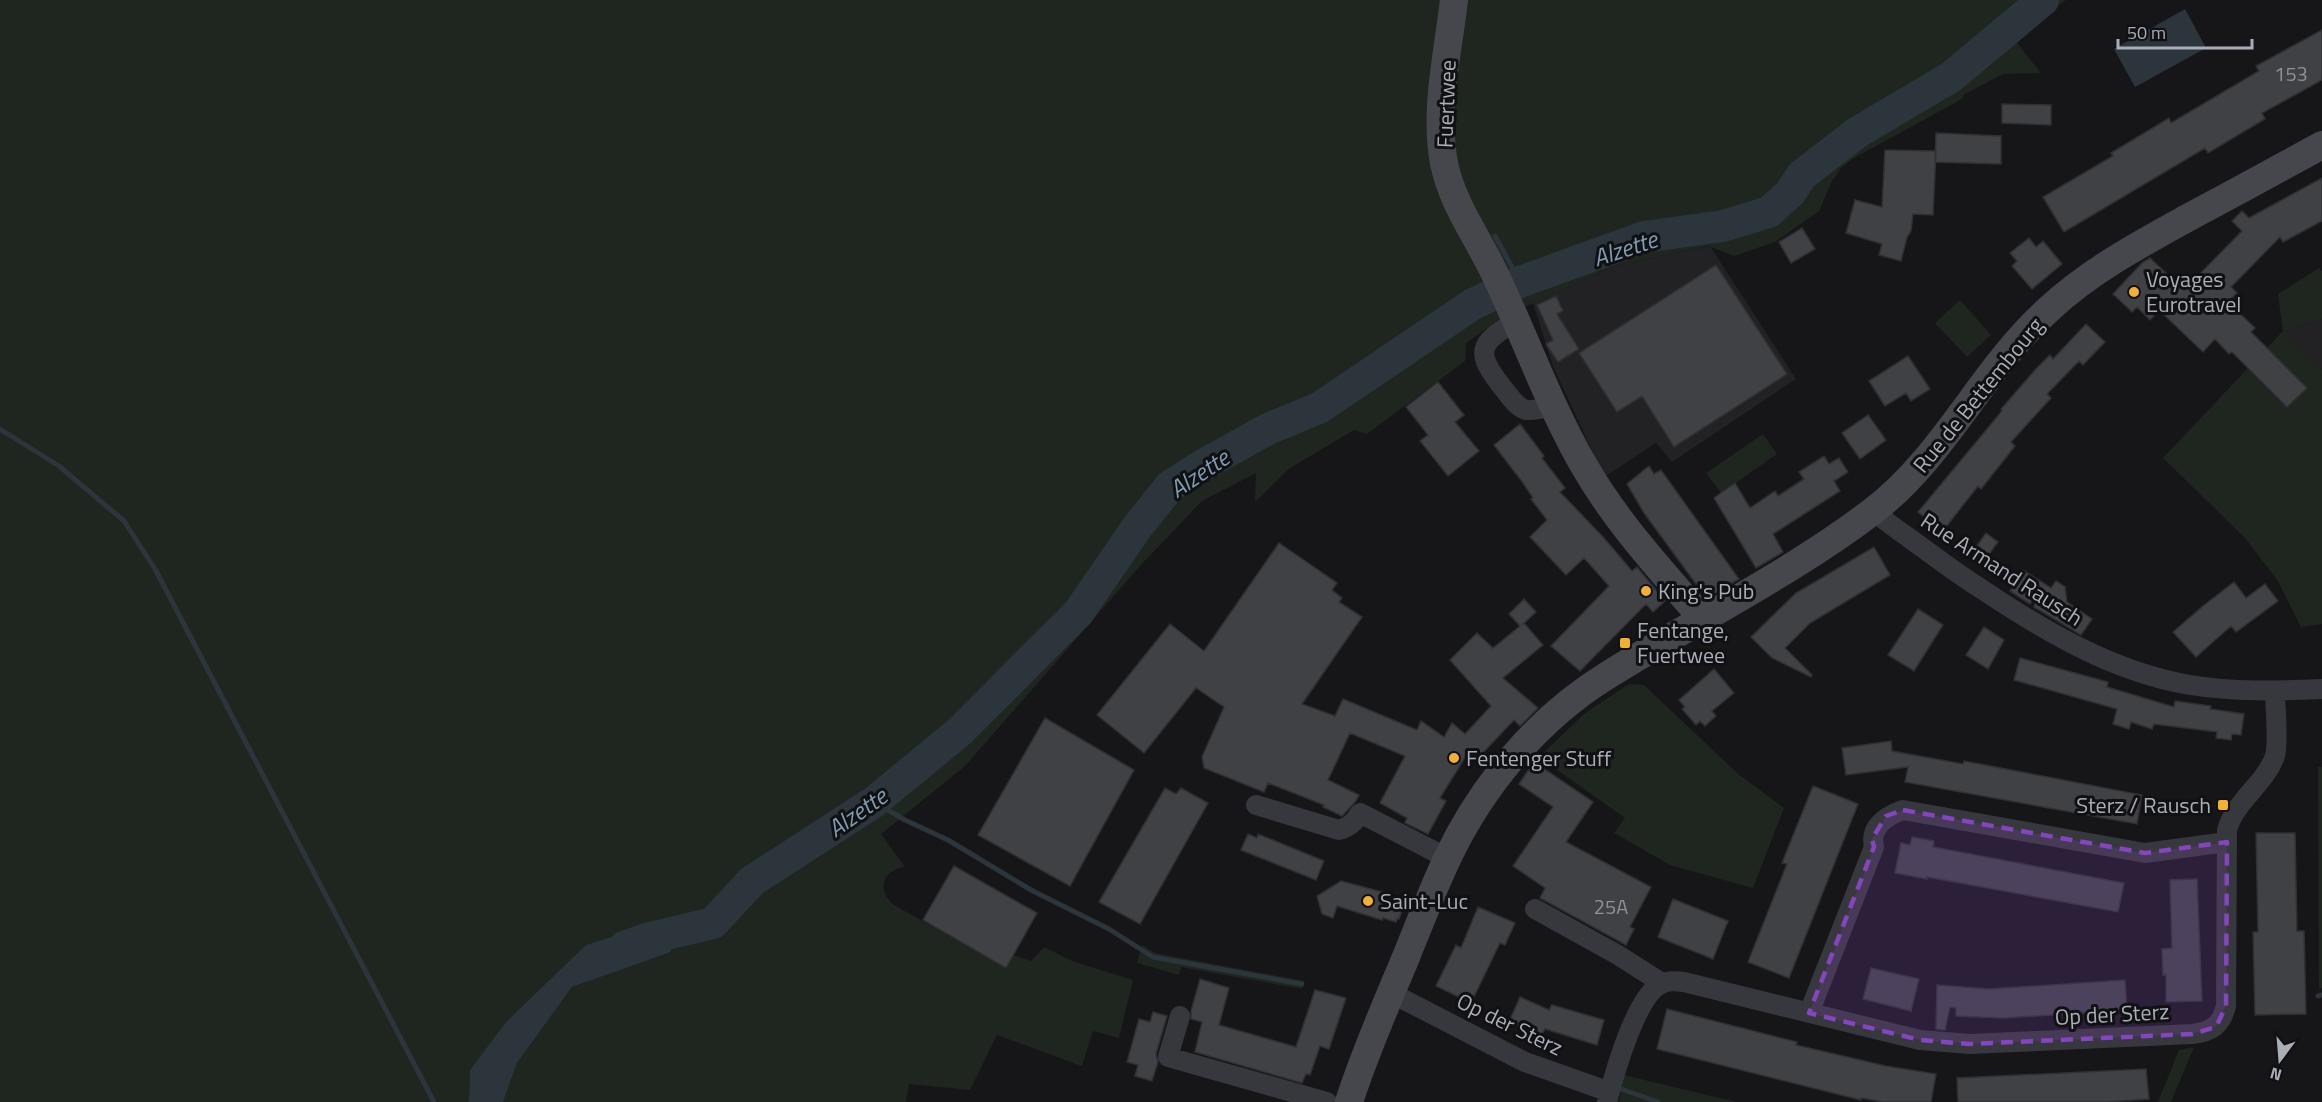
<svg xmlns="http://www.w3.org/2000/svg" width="2322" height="1102" font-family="'Titillium Web',sans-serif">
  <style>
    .built { fill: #222225 }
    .green { fill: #1e261f }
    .water { fill: #2c353c }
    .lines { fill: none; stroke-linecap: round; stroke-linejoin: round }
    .stream { stroke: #2c353c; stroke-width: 5 }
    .river { stroke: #2c353c; stroke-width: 32 }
    .building { fill: #404145; stroke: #303034; stroke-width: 1.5 }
    .street { stroke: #37383d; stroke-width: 20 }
    .secondary { stroke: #45474d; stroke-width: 28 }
    .marked { fill: #8446be; fill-opacity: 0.2; stroke: #8446be; stroke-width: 4.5; stroke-dasharray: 12 8; stroke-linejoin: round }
    .poi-dot { fill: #f2b134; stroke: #111113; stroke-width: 2 }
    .labels { text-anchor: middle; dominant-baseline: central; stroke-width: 6; stroke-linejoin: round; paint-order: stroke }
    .number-label { font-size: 20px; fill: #8e929b }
    .street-label { font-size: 22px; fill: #a8adb8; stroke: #111113 }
    .poi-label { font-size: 22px; fill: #a8adb8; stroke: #111113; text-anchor: start }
    .water-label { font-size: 24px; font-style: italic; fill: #7f9bb3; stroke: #111113 }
  </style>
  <rect width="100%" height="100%" fill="#161618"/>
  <path class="built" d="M1710,246L1796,379L1672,462L1656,443L1604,477L1553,366L1533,303L1617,265Z
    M2322,319V370L2283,331Z"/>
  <path class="green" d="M0,0H2066L2013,38L2041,73L2003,74L1963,95L1964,98L1854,158L1842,167L1832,181L1819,211L1775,242L1734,256L1709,246L1617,265L1527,306L1502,308L1500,319L1466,343L1465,361L1367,434L1354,430L1290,468L1255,502L1256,473L1202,501L1139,567L965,766L881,834L905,867C882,870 876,890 894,905L1006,968L1013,955L1031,961L1044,947L1072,961L1133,980L1119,1038L1093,1031L1082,1066L997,1035L970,1090L909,1084L906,1102H503L517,1063L572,987L670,952L586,945L470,1070L469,1102H0Z
    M2319,268L2322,271V319L2284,331L2322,370V624L2301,627L2278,581L2245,538L2163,458L2283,331L2278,294Z
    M1960,300L1991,335L1967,357L1935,323Z
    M1763,434L1777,454L1721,493L1706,473Z
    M1629,684L1644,685L1737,773L1784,808L1753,888L1670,865L1614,833L1625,818L1539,757L1585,713Z
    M2318,767H2322V988L2319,989Z
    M1142,945L1155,953L1304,981L1302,989L1181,967L1179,975L1137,963Z
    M2194,1047L2171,1102H2158L2179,1050Z
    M1624,1075L1736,1102H1619Z"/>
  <path class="water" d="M2185,9L2206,48L2135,87L2114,49Z
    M664,921L671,952L572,987L517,1063L503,1102H469L470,1070L507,1021L586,945Z"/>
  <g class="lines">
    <path class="stream" d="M1495,236L1520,282
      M0,429L59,466L124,521L155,569L434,1102
      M874,802L905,820L948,840L1031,890L1109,929L1153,957L1302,984
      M2318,996L2322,995
      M1621,1089L1658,1102"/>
    <path class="river" d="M624,947L646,939L713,923L752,881L874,802L959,732L1078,613L1138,526L1170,486L1203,465L1268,429L1319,408L1473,304L1520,282L1644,237L1723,226L1769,212L1790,193L1802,175L1858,132L1951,77L2043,0"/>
  </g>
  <path class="building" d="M2322,30V80L2262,113L2265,119L2208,153L2205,148L2064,232L2043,197L2113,156L2111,153L2169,118L2171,123L2259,71L2256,66Z
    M2002,104L2051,105V125L2002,123Z
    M1936,133L2001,136V164L1935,162Z
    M1885,150L1936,151L1933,215L1913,214L1911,231L1907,237L1901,261L1879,255L1882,244L1846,233L1855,200L1882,207Z
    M2322,178V221L2283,242L2280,237L2231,287L2237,293L2228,302L2255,328L2251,332L2307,388L2287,407L2232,352L2229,354L2215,339L2203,352L2159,310L2150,320L2137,307L2132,312L2113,294L2142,263L2150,258L2184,290L2242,231L2232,221L2242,211L2249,218Z
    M1802,228L1815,249L1791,263L1779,242Z
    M2029,238L2036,247L2043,241L2062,264L2032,289L2012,266L2017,261L2010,253Z
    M1716,265L1787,374L1674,447L1642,396L1617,412L1579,353Z
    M1556,296L1563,311L1557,314L1579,349L1558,362L1546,344L1553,340L1537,305Z
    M2086,324L2105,342L2083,365L2079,361L2047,394L2051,398L2011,442L2015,446L1981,489L1978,486L1942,532L1918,512L2002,411L2001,409L2035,370L2050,355L2053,359Z
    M1908,356L1930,389L1911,401L1906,393L1885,406L1869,381Z
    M1438,382L1464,415L1455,422L1479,451L1448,476L1420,441L1428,435L1406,407Z
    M1868,415L1886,440L1860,459L1842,433Z
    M1520,424L1544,456L1542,458L1565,488L1560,492L1604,538L1632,571L1637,567L1665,601L1653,612L1646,604L1580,671L1551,646L1609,586L1584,558L1566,575L1530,537L1547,520L1531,499L1533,498L1523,483L1494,445Z
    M1824,456L1829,464L1839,458L1848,472L1834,481L1840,491L1773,534L1783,552L1756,568L1714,498L1735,483L1750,508L1775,491L1778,496L1804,479L1799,472Z
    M1649,466L1654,474L1661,470L1739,579L1706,598L1702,592L1644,513L1627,484Z
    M1986,533L1998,542L1985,560L1973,551Z
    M1279,543L1337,583L1332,590L1342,598L1339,602L1362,617L1302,704L1335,716L1343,699L1417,730L1421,721L1444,737L1452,723L1465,734L1491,706L1450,660L1477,633L1493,648L1520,626L1509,614L1524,599L1536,612L1522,625L1524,623L1543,645L1503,678L1538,708L1520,726L1514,720L1478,758L1469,751L1440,798L1446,801L1428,834L1405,823L1407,818L1380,803L1405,756L1350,733L1328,780L1359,795L1355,802L1342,816L1323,807L1324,805L1268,783L1264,792L1204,768L1202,757L1224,707L1196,688L1144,753L1097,715L1170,624L1204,651Z
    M1874,547L1890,575L1810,623L1785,648L1812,675L1811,677L1772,658L1751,637L1796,593Z
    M2023,570L2051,588L2056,581L2065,587L2067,602L2092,619L2081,635L2034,607L2038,593L2030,604L2010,591Z
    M2234,582L2246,598L2265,584L2278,601L2236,632L2231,626L2196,657L2173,632L2203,606Z
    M1918,609L1943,625L1914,671L1888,655Z
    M1984,627L2004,640L1988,669L1966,655Z
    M2020,658L2108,682L2107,687L2174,707L2175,701L2211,706L2210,709L2244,714L2241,735L2232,734L2231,740L2216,738L2217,732L2154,724L2152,729L2131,722L2129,729L2113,724L2117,709L2014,680Z
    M1714,669L1734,693L1712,711L1716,716L1705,726L1700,721L1696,725L1682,709L1685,707L1679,700Z
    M1045,718L1134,770L1070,886L978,835Z
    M1891,741L1892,751L1963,764L1964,761L2142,795L2137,824L1905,782L1908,767L1846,775L1842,748Z
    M1534,762L1593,802L1566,842L1651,887L1630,927L1634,929L1626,945L1540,898L1545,888L1513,866L1553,807L1519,784Z
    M1813,786L1858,804L1789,978L1748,962L1787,864L1782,863Z
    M1165,788L1176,794L1181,788L1208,803L1140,924L1099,902Z
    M2256,833H2295L2297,931H2304L2306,1014L2255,1015L2253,932H2258Z
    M1248,834L1257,838L1258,834L1324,861L1316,880L1241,850Z
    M1912,837L1934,841L1933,847L2124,883L2118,912L1927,877V879L1895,873L1901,843L1910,845Z
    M954,866L1037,913L1006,968L923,920Z
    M2197,879L2202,1001L2166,1002V974L2163,975L2162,949L2172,948L2170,880Z
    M1341,881L1390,894V896L1402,900L1401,904L1404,905L1399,919H1397L1396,922L1383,918L1382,920L1337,906L1333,918L1322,914L1317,896Z
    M1673,899L1728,921L1713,959L1658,937Z
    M1478,907L1515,923L1505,945L1500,943L1471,1003L1436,986L1456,945L1461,948Z
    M1871,968L1919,979L1911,1011L1863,999Z
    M1200,979L1229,988L1219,1025L1296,1047L1315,990L1346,998L1329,1049L1320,1046L1310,1075L1306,1074L1302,1083L1195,1052L1202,1022L1191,1019V1011Z
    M2125,980L2127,1010L2003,1018L1956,1016V1008L1950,1007L1945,1030L1936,1029L1937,985L1989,989Z
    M1520,997L1549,1010L1552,1005L1604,1020L1597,1045L1545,1029L1541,1036L1509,1022Z
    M1667,1009L1797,1042L1796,1045L1886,1066L1936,1074L1931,1102H1883L1861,1098V1100L1657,1049Z
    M1153,1012L1167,1016L1156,1054L1158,1062L1152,1081L1135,1076L1138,1065L1127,1062L1139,1019L1150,1022Z
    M2146,1069L2149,1099L2108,1102H1958L1957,1078Z"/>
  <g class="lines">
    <path class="street" d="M1517,321C1477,343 1475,353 1503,388C1510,396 1516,407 1526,410C1534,411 1546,407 1554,406
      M1873,510C1884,521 1897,529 1909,538C1933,555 1956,573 1980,588C2044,631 2113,672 2190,685C2234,692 2278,691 2322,689
      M1256,805L1339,830C1349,827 1354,823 1360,813L1447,858
      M1535,909L1618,955L1662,983
      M1391,993L1525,1062L1610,1092
      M1809,1013L1874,847C1869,827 1886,816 1903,810L2145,853L2227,842
      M1180,1016L1168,1057L1327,1102
      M1607,1102C1614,1075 1636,996 1661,984C1668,980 1677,981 1684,982L1920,1040L1970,1044L2192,1034C2211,1032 2221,1026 2226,1006L2227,830C2235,801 2265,784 2275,756C2279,742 2275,707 2275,691"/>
    <path class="secondary" d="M1454,0C1448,53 1434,110 1444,163C1452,203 1476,235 1493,270C1524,334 1548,403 1583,464C1616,522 1660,569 1703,619
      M1349,1102C1365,1052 1386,1005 1406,957C1419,925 1432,891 1447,859C1482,785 1538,718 1608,675C1696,620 1790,574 1873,511C1945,456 1982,369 2049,309C2091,270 2142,243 2191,216C2235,193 2278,169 2322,145"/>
  </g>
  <path class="marked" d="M1903,810L2145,853L2227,842L2226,1006L2216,1027L2192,1034L1970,1044L1920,1040L1809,1013L1874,847L1872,839L1886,816Z"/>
  <g class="poi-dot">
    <circle cx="2134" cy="292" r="6"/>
    <circle cx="1646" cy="591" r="6"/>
    <rect x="1619" y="637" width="12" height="12" rx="3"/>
    <circle cx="1454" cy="758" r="6"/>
    <rect x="2217" y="799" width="12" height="12" rx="3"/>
    <circle cx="1368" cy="901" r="6"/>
  </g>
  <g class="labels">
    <g class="number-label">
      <text x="2291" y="73">153</text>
      <text x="1611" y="906">25A</text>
    </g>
    <g class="street-label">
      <text transform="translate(1446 104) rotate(-88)">Fuertwee</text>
      <text transform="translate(1978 395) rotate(-51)">Rue de Bettembourg</text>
      <text transform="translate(2002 569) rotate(33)">Rue Armand Rausch</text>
      <text transform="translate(2112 1014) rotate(-3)">Op der Sterz</text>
      <text transform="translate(1510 1024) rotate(26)">Op der Sterz</text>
    </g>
    <g class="poi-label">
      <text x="2146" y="279">Voyages<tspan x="2146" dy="25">Eurotravel</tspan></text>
      <text x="1658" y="591">King's Pub</text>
      <text x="1637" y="630">Fentange,<tspan x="1637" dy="25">Fuertwee</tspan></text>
      <text x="1466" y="758">Fentenger Stuff</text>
      <text x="2211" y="805" text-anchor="end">Sterz / Rausch</text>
      <text x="1380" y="901">Saint-Luc</text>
    </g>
    <g class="water-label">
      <text transform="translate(1625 248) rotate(-18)">Alzette</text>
      <text transform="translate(1199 473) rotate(-34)">Alzette</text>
      <text transform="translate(857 812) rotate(-35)">Alzette</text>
    </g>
  </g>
  <g transform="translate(2280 1060) rotate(196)" stroke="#111113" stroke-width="4.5" paint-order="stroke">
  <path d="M0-4.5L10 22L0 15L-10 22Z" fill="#a8adb8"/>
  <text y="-9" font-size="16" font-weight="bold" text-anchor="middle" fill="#a8adb8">N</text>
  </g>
  <path d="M2118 39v9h134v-9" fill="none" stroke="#a8adb8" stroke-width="3"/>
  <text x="2127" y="39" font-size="18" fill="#a8adb8" stroke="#111113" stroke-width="4.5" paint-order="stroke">50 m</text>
</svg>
